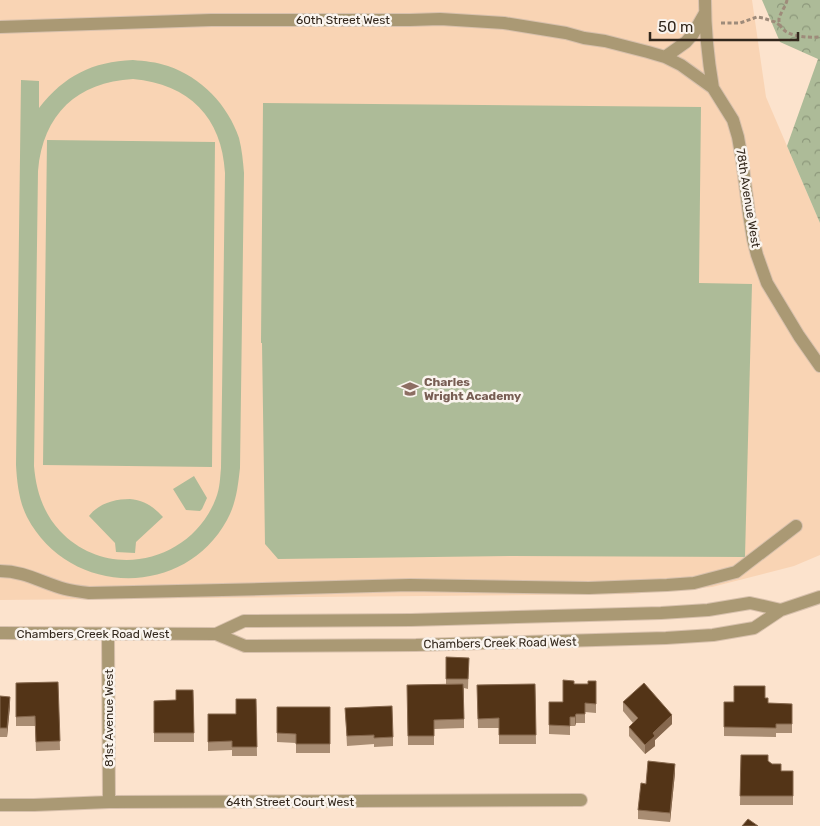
<svg xmlns="http://www.w3.org/2000/svg" width="820" height="826" font-family="Rubik,sans-serif">
  <style>
    .built { fill: #f9d4b4 }
    .forest { fill: url(#forest-crowns) }
    .park { fill: #adbb98; fill-rule: evenodd }
    .lines { fill: none; stroke-linecap: round; stroke-linejoin: round }
    .minor-casing { stroke: #d8c1ad; stroke-width: 14 }
    .path { stroke: #9e8b7a; stroke-width: 3; stroke-dasharray: 4 2.5; stroke-linecap: butt }
    .minor { stroke: #aa9974; stroke-width: 12 }
    .wall { fill: #a88c72 }
    .shaded-wall { fill: #86684e }
    .building { fill: #533417; stroke: #86684e }
    .labels { text-anchor: middle; dominant-baseline: central; stroke-width: 5; stroke-linejoin: round; paint-order: stroke }
    .street-label { font-size: 12px; fill: #32271c; stroke: #faf4ee }
    .education-label { font-size: 12px; font-weight: bold; fill: #785e54; stroke: #faf4ee; text-anchor: start }
  </style>
  <defs>
    <pattern id="forest-crowns" width="20" height="18" patternUnits="userSpaceOnUse" patternTransform="scale(1.25)"><rect width="20" height="18" fill="#adbb98"/><path d="M2 6a3 3 0 1 1 6 0M12 15a3 3 0 1 1 6 0" fill="none" stroke="#8d987b"/></pattern>
  </defs>
  <rect width="100%" height="100%" fill="#fce3cd"/>
  <path class="built" d="M0,0H752L766,97L820,223V555L794,566L712,587L630,594L0,600Z"/>
  <path class="forest" d="M762,0H820V223L787,146L818,59L780,42Z"/>
  <path class="park" d="M133,60C145,61 156,62 168,66C201,77 228,105 239,138C242,150 243,161 244,173L240,468C238,486 236,504 227,520C184,599 69,597 27,517C19,501 17,483 16,465L21,80L39,81V108C65,75 92,62 133,60ZM133,79C189,84 222,117 225,173L221,468C220,478 220,488 216,498C192,562 108,582 60,531C43,513 36,490 34,466L38,171C43,114 77,82 133,79Z
    M263,103L701,107L699,283L752,284L745,557L512,556L278,559L265,544L262,343H261Z
    M47,140L215,142L212,467L43,465Z
    M194,476L207,498L202,509L200,511L186,510L173,489Z
    M130,499C144,500 154,507 163,517L136,542L135,553L116,552L115,543L89,516C99,503 115,499 130,499Z"/>
  <g class="lines">
    <g class="minor-casing">
      <path id="minor" d="M705,0C705,29 708,59 713,88
        M0,27L211,20H410L440,19L504,23L566,33L584,38L605,41L648,52L665,57L681,65L713,88L733,120L738,137L742,160L749,214L753,239L757,255L767,283L799,336L820,366
        M665,57L686,42L693,34L705,13
        M0,571C25,571 42,583 65,589C73,591 81,592 89,593L262,589L410,585L589,588L667,585L694,583L736,572L796,526
        M0,633L216,634L245,646L416,645L666,638L713,635L754,628L781,610L820,597
        M108,634L109,802
        M216,634L244,621L411,620L661,613L708,610L750,603L781,610
        M0,805H34L109,802L581,800"/>
    </g>
    <path class="path" d="M787,0C786,6 780,13 779,19C778,37 808,38 820,37
      M721,23H740L757,17L763,18L775,22L781,26"/>
    <use href="#minor" class="minor"/>
  </g>
  <path class="wall" d="M446,657L469,658L468,689L464,688V728L434,729V745H408L407,685H446Z
    M596,681V713L585,712V723H576L575,726H570V735L549,734V702H563L574,684H588Z
    M58,682L60,750L36,751L35,726H16V683Z
    M535,684L536,744H499V728H478L477,685Z
    M193,690L194,742H154V701L176,700Z
    M0,696L10,706L7,737H0Z
    M765,698L768,703L792,704V733H776V737L724,736V702H734Z
    M256,699L257,756H232V750L208,751V714H236Z
    M623,702L672,724L655,740V746L645,754L629,736V727L633,723L623,711Z
    M277,707H330V753H296V743L277,742Z
    M345,708L393,737V746L374,747V744L347,746Z
    M741,755L768,761L781,771H793V805H740Z
    M675,773L670,822L638,819V810L646,784Z"/>
  <path class="shaded-wall" d="M10,697V706L7,737V728Z
    M576,714V723L575,726V717Z
    M672,715V724L655,740V746L645,754V745L653,733Z
    M675,764V773L670,822V813Z"/>
  <path class="building" d="M446,657L469,658L468,679H446Z
    M563,680L574,681V684H588V681H596V704L585,703V714H576L575,717H570V726L549,725V702H563Z
    M58,682L60,741L36,742L35,716L16,717V683Z
    M644,683L672,715L653,733L655,736L645,745L629,727L638,718L623,702Z
    M463,684L464,719L434,720V736H408L407,685Z
    M535,684L536,735H499V718L478,719L477,685Z
    M734,686H765V698H768V703L792,704V724H776V728L724,727V702H734Z
    M176,690H193L194,733H154V701L176,700Z
    M0,696L10,697L7,728H0Z
    M236,699H256L257,747H232V741L208,742V714H236Z
    M392,706L393,737L374,738V735L347,736L345,708Z
    M277,707H330V744H296V734L277,733Z
    M741,755H768V761L772,764H781V771H793V796H740Z
    M648,761L675,764L670,813L638,810L641,783L646,784Z
    M748,819L758,826H742Z"/>
  <defs>
    <g id="school-bare" transform="scale(1.35)"><path d="M0-5L7-2L0 1L-7-2ZM-4 1L0 2.5L4 1V4Q0 6-4 4Z" fill="#8d6e63" stroke="#faf4ee" stroke-width="2.5" paint-order="stroke"/></g>
  </defs>
  <g fill-rule="evenodd">
    <use href="#school-bare" x="410" y="389"/>
  </g>
  <g class="labels">
    <g class="street-label">
      <text x="343" y="20">60th Street West</text>
      <text transform="translate(748 198) rotate(81)">78th Avenue West</text>
      <text x="93" y="634">Chambers Creek Road West</text>
      <text transform="translate(500 643) rotate(-1)">Chambers Creek Road West</text>
      <text transform="translate(109 718) rotate(-90)">81st Avenue West</text>
      <text x="290" y="802">64th Street Court West</text>
    </g>
    <g class="education-label">
      <text x="424" y="382">Charles<tspan x="424" dy="14">Wright Academy</tspan></text>
    </g>
  </g>
  <path d="M650 32v8h148v-8" fill="none" stroke="#32271c" stroke-width="2.5"/>
  <text x="658" y="32" font-size="15" fill="#32271c" stroke="#faf4ee" stroke-width="4" paint-order="stroke">50 m</text>
</svg>
